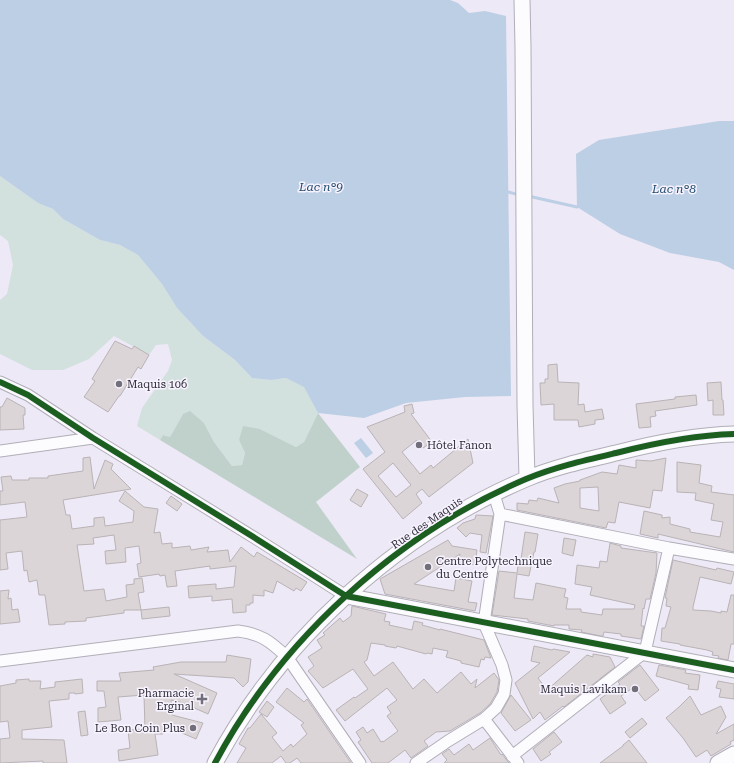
<svg xmlns="http://www.w3.org/2000/svg" width="734" height="763" font-family="'Roboto Serif',serif">
  <style>
    .green { fill: #d2e1dd }
    .forest { fill: #c0d1cc }
    .water { fill: #bdcfe4 }
    .lines { fill: none; stroke-linecap: round; stroke-linejoin: round }
    .stream { stroke: #bdcfe4; stroke-width: 3 }
    .building { fill: #dcd5d8; stroke: #b9b3b6; fill-rule: evenodd }
    .street-casing { stroke: #b1aeb8; stroke-width: 13 }
    .secondary-casing { stroke: #b1aeb8; stroke-width: 17 }
    .street { stroke: #fcfcfe; stroke-width: 11 }
    .secondary { stroke: #fcfcfe; stroke-width: 15 }
    .cycleway-casing { stroke: #f7f3ff; stroke-width: 8 }
    .cycleway { stroke: #1b5e20; stroke-width: 6 }
    .poi-dot { fill: #726f7a; stroke: #f7f3ff; stroke-width: 1.5 }
    .labels { text-anchor: middle; dominant-baseline: central; stroke-width: 3; stroke-linejoin: round; paint-order: stroke }
    .poi-label { font-size: 11px; fill: #302d38; stroke: #f7f3ff; text-anchor: start }
    .street-label { font-size: 11px; fill: #302d38; stroke: #f7f3ff }
    .water-label { font-size: 12px; font-style: italic; fill: #1f4b6d; stroke: #f7f3ff }
  </style>
  <rect width="100%" height="100%" fill="#ede9f6"/>
  <path class="green" d="M0,176L38,203L53,209L63,219L100,240L120,245L138,255L162,284L177,308L203,336L235,360L252,378L271,380L286,378L305,387L318,413L304,442L296,447L260,429L239,440L245,453L242,465L232,466L214,442L204,423L183,414L170,437L163,435L160,440L137,426L142,408L168,371L172,360L168,344L156,345L149,355L114,336L89,359L63,370H32L0,354V300L7,294L13,265L8,241L0,235Z"/>
  <path class="forest" d="M190,411L204,423L214,442L232,466L242,465L245,453L239,440L243,426L260,429L296,447L304,442L318,413L360,467L316,502L357,559L160,440L163,435L170,437L183,414Z"/>
  <path class="water" d="M0,0H450L458,3L469,13L485,11L506,16L511,396L465,397L406,403L364,418L318,413L304,387L286,378L271,380L252,378L235,360L203,336L177,308L162,284L138,255L120,245L100,240L63,219L53,209L38,203L0,176Z
    M719,121H734V270L719,262L670,253L620,234L577,207L576,154L599,140Z
    M361,438L373,453L366,458L354,443Z"/>
  <g class="lines">
    <path class="stream" d="M508,192L520,195
      M528,196L577,207"/>
  </g>
  <path class="building" d="M115,341L132,349L134,346L149,355L141,369L138,367L120,396H119L108,412L84,397L95,381L92,379Z
    M557,364L558,382L579,383L578,405L584,404L585,412L602,409L604,419L595,420V424L579,427L578,420H554V404L541,405L540,383H545V379H548V365Z
    M721,382L722,400H723L724,415H713V400L708,401L707,383Z
    M696,395L697,405L655,411L656,416L650,417L651,427L639,428L636,404L675,399V397Z
    M7,398L25,408V415H23L24,429L0,430V407H2Z
    M412,404L414,413L411,414L432,442L423,448L417,440L402,452L420,474L431,465L433,468L468,439L473,463L429,497L422,489L416,494L422,503L403,519L363,469L385,452L367,427L405,412L404,406ZM393,463L411,485L396,497L378,476Z
    M90,457L94,489L105,460L113,464L111,469L131,489L63,500L66,515H70L72,529L94,526V518L104,517L105,526L133,522L134,511L119,501L125,491L144,507L158,509L154,533L160,532L162,544L172,543V548L190,546L191,550L209,547L207,552L228,550L230,562L241,547L254,557L257,552L307,582L301,591L296,588L294,591L277,581L273,593L264,590V596L253,595V603H250V605H246V612L233,613L232,599L212,601V596L189,598L188,586L216,584V589L234,587L236,566L210,569V566L175,571L177,586L167,587L165,575L160,576L159,574L139,577L137,564L141,563L139,546L125,548L126,562L106,564L105,551L116,550L114,535L93,538L94,544L77,545L84,591L104,589L106,601L127,597L126,585L134,584V579L142,578L144,592L138,593L141,610H124V613L86,618V621L65,622V624L49,625L45,595H39L37,580L29,582L27,570L24,571L22,551L6,553L8,569L0,570V520L27,517L25,502L0,505V491H3L1,477L11,476L12,480H29V478H48V476L83,471V458Z
    M666,458L662,491L653,490L650,508L619,502L615,523L608,522L606,528L517,510V503L528,504L529,500L537,501L538,498L559,503L554,488L565,484L580,481V480L602,472L617,474L619,465L636,468V460L651,461ZM598,487L599,511L580,508V488Z
    M677,462L701,465L699,483L712,486L711,492L734,495V552L658,534V538L640,534L644,511L662,515V518L670,517V524L690,529V532L720,537L723,522L711,520L714,504L695,500L696,493L677,492Z
    M357,489L368,495L361,507L350,500Z
    M171,496L182,504L177,511L166,503Z
    M476,515L493,516L486,553L480,552L482,535L470,533L466,537L457,528L463,523L475,519Z
    M525,532L538,534L535,552H534L529,576L517,574L514,598L533,600L536,583L566,589L564,597L568,598L566,609H581V612L602,615L603,609H634L635,605L590,595L592,587L575,584L577,565L599,568L600,561L607,562L610,543L621,546V548L657,553L656,573L650,599H646L644,609L643,608L641,626H644L641,639L621,636V634L604,632L603,636H601L581,632L582,630L569,629V625H554V626L528,621V619L492,615L499,571L517,573L519,559H521Z
    M564,538L576,540L573,556L562,553Z
    M448,540L452,546L477,550L475,565L459,562L460,554L414,584L454,591L456,578L472,581L468,602L477,603L475,611L385,594L380,579Z
    M673,560L716,570L717,568L734,572L731,584L700,577L693,607V610L711,611L721,613V611L727,612L731,595H734V644H731L728,660L718,658L719,656L712,655L713,652L707,650L680,645V644L661,641L662,628H665L671,607L666,606L667,598H665Z
    M9,590L8,599L11,598L12,610L18,609L20,622L0,624V591Z
    M352,606L386,614L384,621L390,622L389,625L412,630L414,621L423,623L422,625L440,630V629L484,640L491,658L485,657L484,660L481,659L479,667L461,663V661L446,657L448,651L433,648L432,654L427,653L426,654L397,646L396,648L385,646V645L371,643L367,660L364,662L374,676L393,662L413,689L424,679L437,693L461,672L471,684L477,679L475,688L494,673L499,680L497,692L490,704L480,713L450,731L436,732L424,741L428,746L411,758L405,750L388,763H372L358,742L361,740L356,732L363,727L367,733L373,729L381,742L383,741V742L398,731L387,716L391,713L387,707L397,700L387,688L345,721L336,710L354,697L355,698L368,689L353,669L323,688L308,671L314,666L308,657L322,648L317,640L325,635L323,633L340,618L343,622L351,616Z
    M169,607L170,616L142,619L141,610Z
    M534,646L552,650L553,649L570,652L538,678L547,690L587,655L593,657V654L610,657L615,667L564,707L563,706L545,720L540,712L533,719L515,683L540,663L531,661Z
    M227,655L251,659L248,682L243,687L234,678L174,674L217,693L208,714L183,703L171,700L172,715L203,723L196,739L182,733L184,729H163V734H155L158,755L119,761L118,750L130,748L128,730L145,729L144,695L118,697L121,720L98,722V708L106,707L104,691H97V681H121L119,673L154,670L153,667L181,662H226Z
    M640,665L659,690L645,701L634,687L621,696L626,703L610,714L600,699L620,684L618,682Z
    M659,665L686,670L685,673L700,675L698,690L688,689L689,685L656,676Z
    M29,679V681H41L40,689L55,687V682L82,679L83,693L75,694V693H69V699L49,701L52,727L22,730V739L64,740L67,763H43V761L0,763V739L10,738L8,721L0,722V686L16,683V680Z
    M718,681L734,684V699L719,697L721,689L716,688Z
    M287,688L304,702L307,699L351,763H301L297,758L290,763H286L281,756L272,763H237L246,748L239,744L248,728H250L261,714L277,733L272,737L283,751L291,744L293,747L307,734L301,725L304,723L276,702Z
    M511,695L531,720L515,731L501,713Z
    M690,696L701,715L721,706L726,717L716,734L734,724V740L730,742L731,744L711,756L707,750L696,757L683,738L666,718L679,707Z
    M267,701L274,707L267,717L259,712Z
    M85,711L88,735L81,736L78,712Z
    M642,718L647,724L630,738L625,732Z
    M554,732L562,742L549,752L551,754L541,761L533,749Z
    M490,738L501,755L502,754L509,763H444L447,760L442,754L449,749L454,755L469,744L473,750Z
    M629,740L647,763H600L623,746V745Z"/>
  <g class="lines">
    <g class="street-casing">
      <path id="street" d="M0,382L28,395L93,438L255,538L346,596
        M0,451L93,438
        M500,514L669,548L734,559
        M0,661L238,631C261,634 270,641 287,657L360,763
        M484,719L518,763
        M512,756L645,652L669,548
        M416,763L448,741L484,719L496,708L504,694L506,680L502,665L484,623L500,514L494,494"/>
    </g>
    <g class="secondary-casing">
      <path id="secondary" d="M522,0L523,47L525,405L527,478
        M346,596L734,670
        M215,763C281,639 397,534 526,479C555,467 586,460 616,453C655,443 694,435 734,434
        M718,763L734,754"/>
    </g>
    <use href="#street" class="street"/>
    <use href="#secondary" class="secondary"/>
    <g class="cycleway-casing">
      <path id="cycleway" d="M0,382L28,395L93,438L255,538L346,596L734,670
        M215,763C281,639 397,534 526,479C555,467 586,460 616,453C655,443 694,435 734,434"/>
    </g>
    <use href="#cycleway" class="cycleway"/>
  </g>
  <g class="poi-dot">
    <circle cx="119" cy="384" r="4"/>
    <circle cx="419" cy="445" r="4"/>
    <circle cx="428" cy="567" r="4"/>
    <circle cx="635" cy="689" r="4"/>
    <path d="M200 693h4v4h4v4h-4v4h-4v-4h-4v-4h4z"/>
    <circle cx="193" cy="728" r="4"/>
  </g>
  <g class="labels">
    <g class="poi-label">
      <text x="127" y="384">Maquis 106</text>
      <text x="427" y="445">Hôtel Fanon</text>
      <text x="436" y="561">Centre Polytechnique<tspan x="436" dy="13">du Centre</tspan></text>
      <text x="627" y="689" text-anchor="end">Maquis Lavikam</text>
      <text x="194" y="693" text-anchor="end">Pharmacie<tspan x="194" dy="13">Erginal</tspan></text>
      <text x="185" y="728" text-anchor="end">Le Bon Coin Plus</text>
    </g>
    <g class="street-label">
      <text transform="translate(427 523) rotate(-34)">Rue des Maquis</text>
    </g>
    <g class="water-label">
      <text x="321" y="187">Lac n°9</text>
      <text x="674" y="189">Lac n°8</text>
    </g>
  </g>
</svg>
